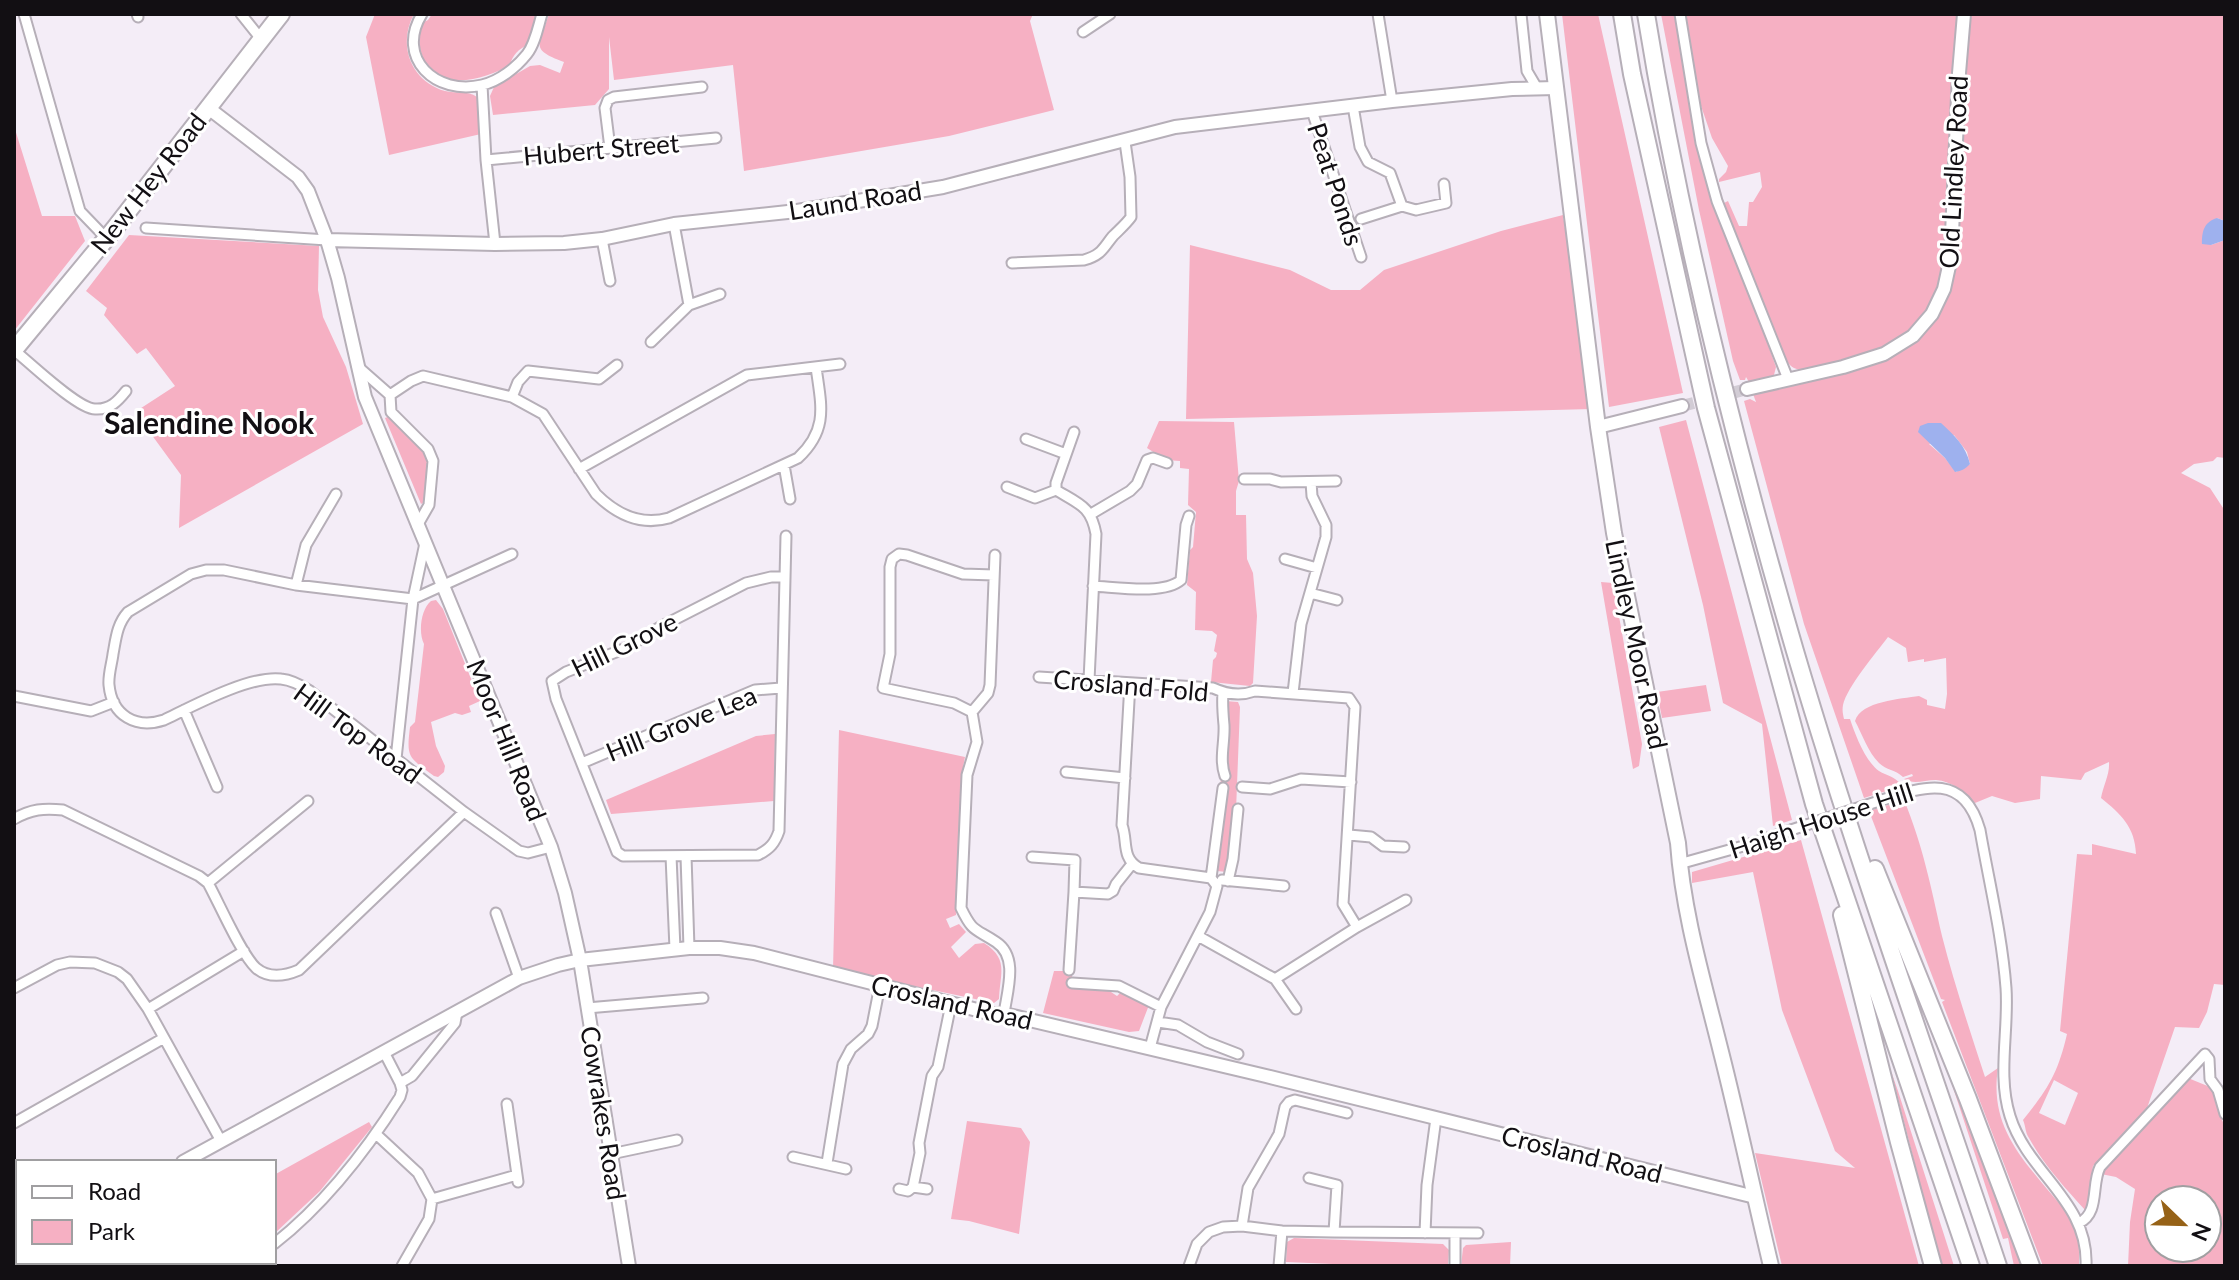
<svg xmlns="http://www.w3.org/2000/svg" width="2239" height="1280" font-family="Lato,sans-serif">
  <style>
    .green { fill: #f6b0c3; fill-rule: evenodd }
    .water { fill: #9eb1ee }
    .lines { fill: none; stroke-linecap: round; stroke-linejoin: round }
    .secondary-tunnel { stroke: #d2ccd5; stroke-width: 12; stroke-dasharray: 12 6; stroke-linecap: butt }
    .street-casing { stroke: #b6afb8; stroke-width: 13 }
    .secondary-casing { stroke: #b6afb8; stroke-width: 16 }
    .primary-casing { stroke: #b6afb8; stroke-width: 18 }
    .highway-casing { stroke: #b6afb8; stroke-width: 20 }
    .street { stroke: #fff; stroke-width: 9 }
    .secondary { stroke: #fff; stroke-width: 12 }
    .primary { stroke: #fff; stroke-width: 14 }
    .highway { stroke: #fff; stroke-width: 16 }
    .street-bridge-casing { stroke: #b6afb8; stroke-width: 13; stroke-linecap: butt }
    .street-bridge { stroke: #fff; stroke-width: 9 }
    .labels { text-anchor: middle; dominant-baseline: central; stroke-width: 6; stroke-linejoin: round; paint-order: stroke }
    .street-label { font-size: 26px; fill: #120f13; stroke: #fff }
    .quarter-label { font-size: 30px; font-weight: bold; fill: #120f13; stroke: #fff }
  </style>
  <rect width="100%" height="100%" fill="#f4edf7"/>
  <path class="green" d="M375,14H414C397,45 411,81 445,91C456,94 467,90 477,97L481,134L389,155L366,37Z
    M432,14H540L528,45C519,48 512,56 510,65C484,80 436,94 422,55C418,45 419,34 420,24L428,20Z
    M549,14H1033L1030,21L1054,110L949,136L744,171L733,65L614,80L609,37V89L595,105L493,115L490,96L494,87L530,66L540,65L560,73L564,62C529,49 539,46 549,14Z
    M1562,14H1598L1683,393L1609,407Z
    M1661,14H1675C1685,68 1689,125 1705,177C1724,242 1754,303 1776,367L1774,375L1767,379L1749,382L1746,377L1745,380H1740L1733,361L1699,210Z
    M1686,14H1959L1945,267C1922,334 1903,344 1837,364C1825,367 1806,374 1794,368C1782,363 1769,322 1764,308V304L1730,222L1724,203L1728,201L1739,226H1747L1749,202H1753L1762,187L1760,172L1719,182V179L1726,172L1728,166L1712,138L1699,100Z
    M1970,14H2225V221L2217,218L2211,245L2225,240V458L2217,457L2213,461L2194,464L2181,473L2210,488L2225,511V985L2214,984L2207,1012L2199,1028L2175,1027L2145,1114L2093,1166L2086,1211C2065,1188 2044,1165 2029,1138C2025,1132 2026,1127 2023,1120C2048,1089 2058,1073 2067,1034L2060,1031L2077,854L2092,855V844L2136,854C2135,827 2121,814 2101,798C2103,786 2110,774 2109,762L2085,773L2081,780L2041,776L2040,799L2015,803L1992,796L1975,803C1965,792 1951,781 1936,780C1924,780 1914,785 1904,779L1913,776L1912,774L1903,777C1896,770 1886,770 1879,763C1868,752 1862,734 1855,721C1861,701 1901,699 1919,696L1927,700V705L1945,709L1947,694L1946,658L1924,662V659L1908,662L1906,648L1888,637C1876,653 1847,687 1843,705C1842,711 1843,714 1844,719H1850C1855,734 1865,761 1879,771C1887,776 1895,776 1901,785L1899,787L1864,798L1804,624L1744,401L1750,399L1756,402L1753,394L1886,359L1904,349L1919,337L1946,299L1962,77ZM1954,435L1967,452L1970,464L1956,472L1945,458L1929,444ZM2054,1080L2078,1093L2065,1125L2039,1113Z
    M14,126L42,216H75L85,241L14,331Z
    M1563,215L1592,409L1186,419L1190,245L1290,270L1331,290H1360L1384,270L1501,231Z
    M129,235L319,246L318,290L323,317L346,367L363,424L179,528L181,475L135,412L175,386L146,348L137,354L104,315L107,308L86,291Z
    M390,416L424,451L429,462L426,501L421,504L385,418Z
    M1686,420L1792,820L1773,826L1762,724L1723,703L1703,605L1659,427Z
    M1159,421L1234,422L1239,481L1236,491V515H1246L1247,559L1253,573L1257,616L1253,683L1250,686L1211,682L1213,660L1216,657L1217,653L1214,651L1217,635L1212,631L1195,630L1196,592L1187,585L1190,550L1193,547L1196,512L1188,505L1189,469L1180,468V461L1166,460L1147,448Z
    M1601,582L1613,583L1642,744L1639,766L1633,769Z
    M436,600L443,609L480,701L469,706L471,712L462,715L455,713L431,722L436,746L445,766L444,772L438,777L434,776C409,757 406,759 410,727L415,722L424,644C418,632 421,609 431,601Z
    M1706,685L1711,711L1662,718L1657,692Z
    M1225,701L1238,702L1240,707L1236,811L1231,824L1227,872L1217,871L1220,787L1221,779L1228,776L1225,763Z
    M839,730L965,757L962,773L956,915L946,919L950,928L959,924L966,932L951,947L959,958L975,944L984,943C1009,959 1000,973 999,999L994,1003L833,969Z
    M775,734L774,801L611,814L606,800L756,736Z
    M1904,800C1923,846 1931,887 1942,936C1954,983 1970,1031 1985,1077L1998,1068C1990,1120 2015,1151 2047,1189C2057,1201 2070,1214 2075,1229C2080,1241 2079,1254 2079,1266H2043L1942,1002L1945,1000L1941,999L1869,811Z
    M1801,840L1919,1266H1782L1755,1153L1855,1168L1835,1151L1782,1010L1753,872L1692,883V872Z
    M1054,971H1072V987L1108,990L1117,996L1120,993H1123L1149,1005L1139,1031L1129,1032L1043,1013Z
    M1933,1027L2023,1266H2014L2008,1238L2003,1239Z
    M1891,1071L1898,1091L1954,1266H1941Z
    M2188,1078L2210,1087L2214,1092L2216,1105L2225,1127V1266H2128L2130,1222L2135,1189L2116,1177L2101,1174L2104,1167ZM2159,1200H2207V1248H2159Z
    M967,1121L1021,1128L1030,1142L1019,1234L969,1221L951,1219Z
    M369,1122L372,1127L320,1191L274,1234V1175Z
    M1294,1238L1443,1244L1449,1250L1448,1266H1379L1286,1262L1287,1242Z
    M1511,1242L1510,1266H1461L1463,1248L1466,1245Z
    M121,1262H235L229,1266H123Z"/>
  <path class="water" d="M2217,218L2225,221V240L2211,245L2202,244C2202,231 2204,222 2217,218Z
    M1928,423H1941C1954,435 1966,446 1970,464C1965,469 1962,471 1955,472L1945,458L1918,432L1920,426Z"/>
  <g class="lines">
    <path class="secondary-tunnel" d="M1682,406L1747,389"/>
    <g class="street-casing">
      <path id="street" d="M24,14L80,211L106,238
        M137,14L138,17
        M241,14L261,39
        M422,14C395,58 436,96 482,85C499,81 516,68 527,54C535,44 538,27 542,14
        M1378,14L1392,101
        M1521,14L1527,71L1537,88
        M1680,14L1701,143L1717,201L1788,379
        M1083,32L1110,14
        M482,85L486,160L495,244
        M1353,106L1360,147L1368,162L1390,173L1402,206L1416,210L1446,203L1444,184
        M1312,111L1361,257
        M610,148L605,108L608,100L614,97L702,87
        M486,160L716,138
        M1361,219L1402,206
        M674,224L689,305
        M146,228L327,240
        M602,239L610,281
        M1012,263L1084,260C1102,255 1103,248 1113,236C1120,229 1126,224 1131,217L1130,177L1125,142
        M651,342L689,305L720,294
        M14,350C30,363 78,409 95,409C110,410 118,401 126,391
        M357,366L390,395L391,412L428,449L433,461L429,505L417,526
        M390,395L411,381L423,376L512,397L543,414L596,494C616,514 641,526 669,518L798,458C829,429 821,405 816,367
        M512,397L518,382L528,371L599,379L617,365
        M1074,432L1056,483V490C1079,504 1091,506 1096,534L1089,680
        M1026,439L1066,454
        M784,465L790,499
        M579,469L747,375L840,364
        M1244,479H1270L1281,482L1336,481
        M1007,487L1035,498L1056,490
        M1091,514L1130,491L1137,484L1147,460L1153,458L1167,463
        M512,554L413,599L296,585L224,570H206L191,574L128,612C117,624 116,638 113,654C112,663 108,675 109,685C112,716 136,729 164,720C193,706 250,675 281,679C291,680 301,685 310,691L464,812L519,851L528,853L551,847
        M995,555L990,685L988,693L972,712L977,742L967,775L961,908C973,933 975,928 996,942C1019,957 1007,991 1004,1014
        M1285,559L1317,568
        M785,577H771L746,583L660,627L626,648L566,672L552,681L556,699L617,852L623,856L758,855C770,849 775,843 779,831L786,536
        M296,585L306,545L336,494
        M1093,586C1116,587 1164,595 1181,580L1186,525L1189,516
        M1310,593L1337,600
        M1039,677L1213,688C1226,694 1241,696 1255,691L1349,698L1355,707L1343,904L1357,927
        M1130,683L1122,825C1128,841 1121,858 1139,868L1211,878L1217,886L1210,912L1161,1007L1150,1048
        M1223,693C1222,704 1223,714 1224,725C1225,743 1219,759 1225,776
        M1293,693L1301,624L1326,537V525L1312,496L1311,482
        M14,696L91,711L114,702
        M184,710L217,787
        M972,712L954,703L883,688L890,654V567L892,559L899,554L907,555L963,574L994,575
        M396,759L413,599L425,543
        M582,763L755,690L781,688
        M1066,772L1125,778
        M1242,787L1270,789L1301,779L1351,782
        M1882,800C1925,786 1964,773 1980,830C1989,882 2002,935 2006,988C2009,1030 1997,1075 2010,1116C2028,1174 2089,1201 2086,1266
        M14,819C31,809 44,808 63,810L199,876L208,883C219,903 241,954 256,968C269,979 285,976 299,970L464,812
        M1349,835L1371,837L1383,846L1404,847
        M671,856L675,949
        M686,856L689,948
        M1032,857L1075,860L1074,892
        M1679,864L1747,845L1791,830
        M1211,878L1223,788
        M1222,880L1284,886
        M1228,881L1233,859L1238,809
        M208,883L308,801
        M496,913L519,978
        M1198,936L1275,979L1357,927L1406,900
        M1069,970L1074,892L1108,894L1113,891L1116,884L1132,864
        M1275,979L1296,1009
        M1072,983L1119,986L1161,1007
        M14,988L57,965L70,962L95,963L118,972L127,979L148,1009L221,1141
        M587,1008L703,998
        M148,1009L244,951
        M1158,1022L1178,1025L1207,1042L1238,1054
        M384,1052L400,1083
        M507,1104L518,1182
        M14,1123L164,1038
        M376,1134L418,1173L432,1199L429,1219L402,1266
        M611,1154L677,1140
        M793,1157L846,1169
        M827,1163L843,1064L851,1049L868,1034L872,1026L880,985
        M1309,1178L1337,1185L1334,1232
        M913,1187L920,1153L919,1143L932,1076L938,1067L951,1004
        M899,1189L908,1191L913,1187L927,1189
        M432,1199L517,1175
        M2079,1223C2100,1213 2091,1185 2100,1167L2205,1054L2209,1059L2210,1079L2218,1090L2225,1114
        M1242,1226L1248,1188L1279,1134L1285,1107L1289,1102L1295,1100L1347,1113
        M1425,1233L1427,1185L1436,1118
        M274,1244C325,1204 366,1151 400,1097L402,1090L400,1083L412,1076L455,1023L457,1012
        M243,1266L249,1262
        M1189,1266L1197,1244L1209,1232L1223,1227L1242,1226L1282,1231L1334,1232L1478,1233
        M1279,1266L1282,1231
        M1455,1266V1234"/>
    </g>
    <g class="secondary-casing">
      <path id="secondary" d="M207,107L298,177L308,191L327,240L338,278L365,397L551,847L565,893L580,960L629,1266
        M327,240L495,244L564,243L602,239L674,224L797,211L943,187L1175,127L1392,101L1512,89L1556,88
        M1747,389L1843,367L1884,354L1913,336L1932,314L1944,289L1951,257L1959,73L1964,14
        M1598,427L1682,406
        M183,1162L519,978L558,965L580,960L689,948H720L754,953L993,1014H1004L1266,1076L1755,1197
        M14,1257L18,1255"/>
    </g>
    <g class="primary-casing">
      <path id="primary" d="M1547,14L1598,427L1614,533L1678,843C1683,914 1704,983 1721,1052C1739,1123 1754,1195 1771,1266"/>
    </g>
    <g class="highway-casing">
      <path id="highway" d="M1622,14L1632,74L1706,408L1814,804L1971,1266
        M1646,14C1681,229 1734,442 1795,651C1856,858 1929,1061 1998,1266
        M14,350L115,228L281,14
        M1875,869L1968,1099L2031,1266
        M1842,915L1899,1142L1933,1266"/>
    </g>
    <use href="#street" class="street"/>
    <use href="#secondary" class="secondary"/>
    <use href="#primary" class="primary"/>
    <use href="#highway" class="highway"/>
    <g class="street-bridge-casing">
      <path id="street-bridge" d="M1791,830L1882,800"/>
    </g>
    <use href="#street-bridge" class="street-bridge"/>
  </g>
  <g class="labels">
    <g class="street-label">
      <text transform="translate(601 149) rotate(-5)">Hubert Street</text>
      <text transform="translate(1953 172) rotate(-87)">Old Lindley Road</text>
      <text transform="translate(148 183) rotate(-52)">New Hey Road</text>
      <text transform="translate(1336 184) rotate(72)">Peat Ponds</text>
      <text transform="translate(855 200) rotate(-9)">Laund Road</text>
      <text transform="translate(624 644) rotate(-26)">Hill Grove</text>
      <text transform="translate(1637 644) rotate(78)">Lindley Moor Road</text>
      <text transform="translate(1131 685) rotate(5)">Crosland Fold</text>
      <text transform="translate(681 723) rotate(-22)">Hill Grove Lea</text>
      <text transform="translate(358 733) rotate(36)">Hill Top Road</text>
      <text transform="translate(507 740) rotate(68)">Moor Hill Road</text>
      <text transform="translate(1821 820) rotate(-18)">Haigh House Hill</text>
      <text transform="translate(952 1002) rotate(13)">Crosland Road</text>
      <text transform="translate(604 1113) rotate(81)">Cowrakes Road</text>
      <text transform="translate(1582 1154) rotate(14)">Crosland Road</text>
    </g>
    <g class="quarter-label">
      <text x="209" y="422">Salendine Nook</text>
    </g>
  </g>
  <rect width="2239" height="1280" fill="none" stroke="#120f13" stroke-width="32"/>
  <rect x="16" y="1160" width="260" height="104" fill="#ffffff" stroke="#a09fa1" stroke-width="2"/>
  <rect x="32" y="1186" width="40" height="12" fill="#ffffff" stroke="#a09fa1" stroke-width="2"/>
  <text x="88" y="1200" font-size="24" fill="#120f13">Road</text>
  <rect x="32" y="1220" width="40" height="24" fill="#f6b0c3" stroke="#a09fa1" stroke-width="2"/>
  <text x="88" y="1240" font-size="24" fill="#120f13">Park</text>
  <g transform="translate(2183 1224) rotate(113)"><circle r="38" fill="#ffffff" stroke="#a09fa1" stroke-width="2"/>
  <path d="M0-6L14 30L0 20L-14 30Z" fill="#966217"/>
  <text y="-12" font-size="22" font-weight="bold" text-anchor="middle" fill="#120f13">N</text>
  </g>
</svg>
